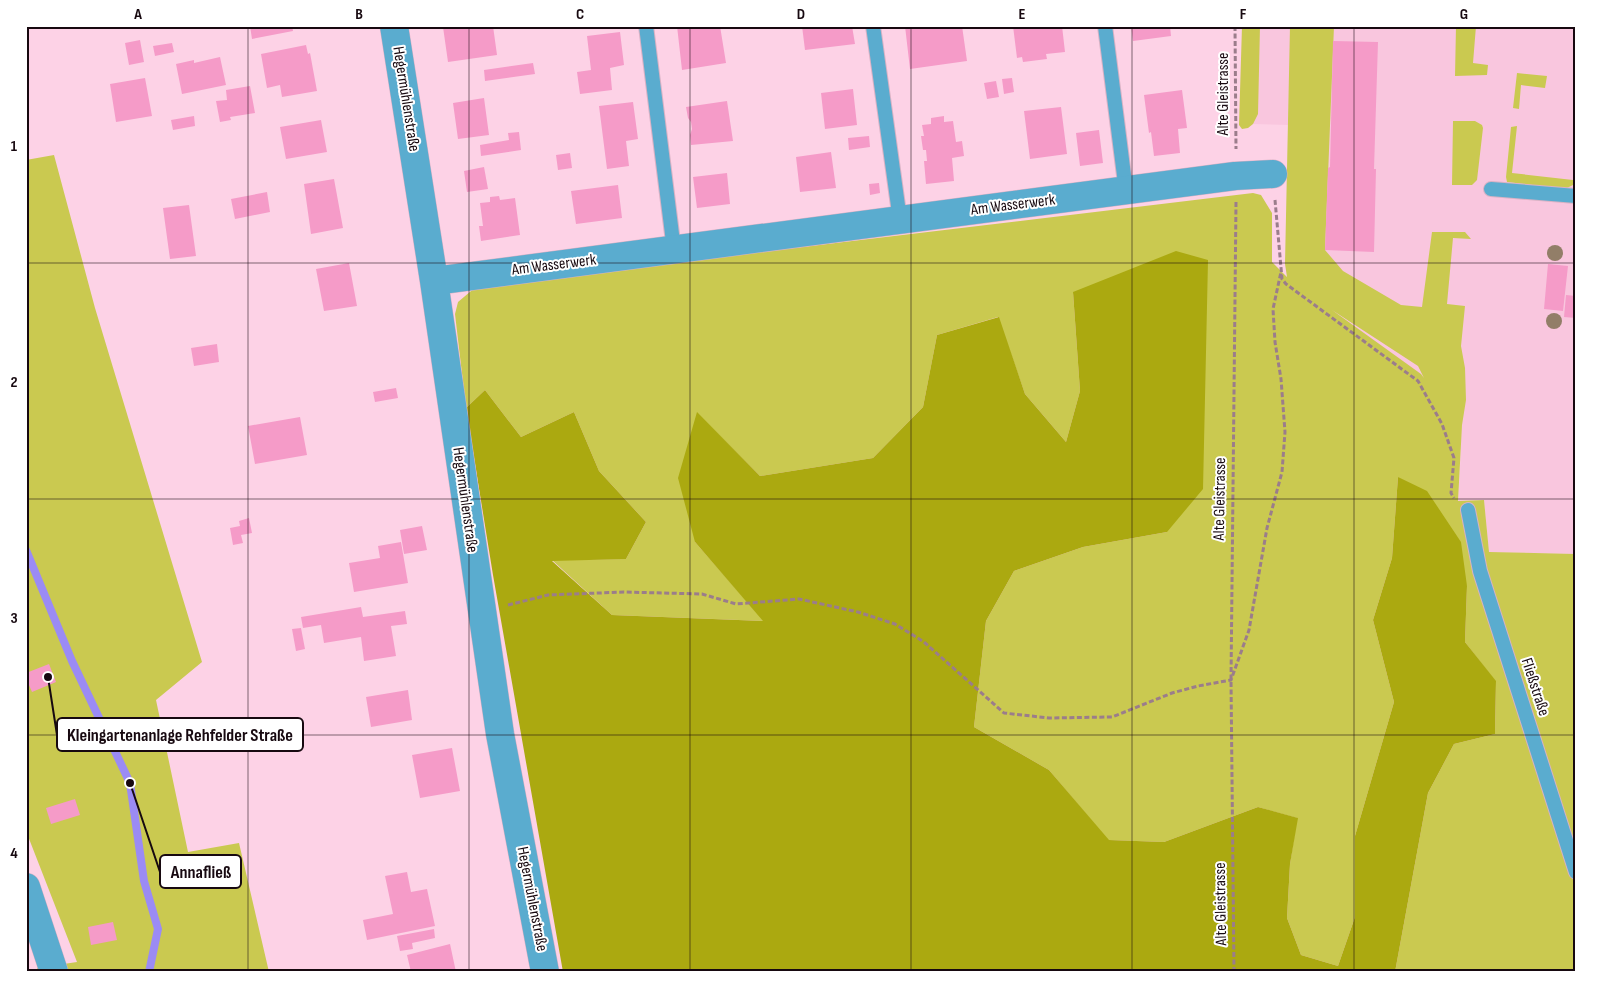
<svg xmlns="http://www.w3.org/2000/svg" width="1602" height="998" font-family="'Sofia Sans Condensed',sans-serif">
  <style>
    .built { fill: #f9c6de }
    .green { fill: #cac950; fill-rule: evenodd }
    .forest { fill: #aba910 }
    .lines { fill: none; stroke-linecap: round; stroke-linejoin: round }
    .stream { stroke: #9b8bf4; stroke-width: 8 }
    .building { fill: #f59bc8 }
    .lane-casing { stroke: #d8b2c4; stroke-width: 16 }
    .street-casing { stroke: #d8b2c4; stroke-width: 29 }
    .path { stroke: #9b7d8b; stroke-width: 3; stroke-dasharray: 5 2.5; stroke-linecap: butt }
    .lane { stroke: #5aaccf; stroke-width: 14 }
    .street { stroke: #5aaccf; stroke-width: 28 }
    .tree { fill: #927e68 }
    .grid { fill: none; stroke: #170910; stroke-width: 1; stroke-opacity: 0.55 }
    .labels { text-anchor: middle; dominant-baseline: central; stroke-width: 4; stroke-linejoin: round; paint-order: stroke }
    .street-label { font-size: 16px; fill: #170910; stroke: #fff }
    .leader { fill: none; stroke: #170910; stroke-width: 2 }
    .callout-dot { fill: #170910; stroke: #fff; stroke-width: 2 }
    .callout { fill: #fff; stroke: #170910; stroke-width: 2 }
    .callout-label { font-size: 18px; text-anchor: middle; font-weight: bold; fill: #170910 }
    .neatline { fill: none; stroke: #170910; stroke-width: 2 }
    .grid-label { font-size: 16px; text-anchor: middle; font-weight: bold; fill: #170910 }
  </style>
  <rect width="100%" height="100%" fill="#fdd2e6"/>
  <path class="built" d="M1254,26H1576V554L1489,552L1484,500L1458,501L1461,450L1289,280L1290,125L1253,124Z"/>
  <path class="green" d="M1242,26H1260L1258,114L1253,124L1248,128L1242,129L1239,125Z
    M1290,26H1334L1325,250L1343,271L1401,305L1422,307L1432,232H1465L1471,239L1453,238L1447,304L1465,306L1461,346L1465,368L1466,400L1462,425L1458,501L1484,500L1489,552L1576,554V972H1395L1428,793L1454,744L1495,734L1496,682L1465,642L1467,586L1398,477L1392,558L1373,620L1394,702L1355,836V917L1338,966L1301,955L1287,918L1290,864L1297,818L1258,807L1164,842L1108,840L1049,770L974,727L986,621L1014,571L1083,547L1167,532L1073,292L1080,391L1066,442L1025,394L998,317L937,335L923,407L873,458L760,476L697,413L695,542L764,621L612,615L552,560L626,559L646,522L599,471L574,412L521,437L485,390L466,408L455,314L458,302L477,286L1253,193L1261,195L1272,213V262L1287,277L1285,264ZM1332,310L1418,366L1424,378L1421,374Z
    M1456,26H1476L1473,63L1488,65L1487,75L1455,76Z
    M1517,73L1547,76L1545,88L1521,85L1519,109L1513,108Z
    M1453,121H1475L1482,125L1483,128L1477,180L1472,185H1452Z
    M1517,126L1512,173L1573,180V185L1565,189L1507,182L1506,177L1511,127Z
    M54,155L95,308L202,662L156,700L188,852L239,843L269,972H38L37,968L77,962L26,831V160Z"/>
  <path class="forest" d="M1176,251L1208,260L1203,489L1167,532L1083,547L1014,571L986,621L974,727L1049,770L1109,840L1164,842L1258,807L1298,818L1290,864L1287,918L1301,955L1338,966L1355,917V836L1394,702L1373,620L1392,558L1398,477L1427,491L1461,542L1467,586L1465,642L1496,681L1495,734L1454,744L1428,793L1395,972H563L493,575L466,408L485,390L521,437L574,412L599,471L646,522L626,559L552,561L612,615L763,621L695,542L678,478L697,412L760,476L873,458L923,407L937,335L999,317L1025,394L1066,442L1080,391L1073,292Z"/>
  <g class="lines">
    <path class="stream" d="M26,550L72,661L130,783L144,881L158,929L149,972"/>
  </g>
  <path class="building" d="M250,26H292L293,31L252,39Z
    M449,26H493L497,55L448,62L443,27Z
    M677,26H720L726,63L682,70Z
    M802,26H852L855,44L805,50Z
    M905,26H962L967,61L910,69Z
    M1013,26H1062L1065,52L1046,54L1047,59L1023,62L1022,57L1017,58Z
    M1131,26H1170L1171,36L1133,41Z
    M620,32L624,65L610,68L612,90L580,94L577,72L591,70L587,36Z
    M140,40L144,62L129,65L125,43Z
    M1333,41L1378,42L1374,169H1376L1374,252L1325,250L1328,168L1330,167Z
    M172,43L174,52L155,56L153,46Z
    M306,45L308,54L310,53L317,91L282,97L280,85L267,88L261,54Z
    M220,57L226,85L182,94L176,64L194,60V63Z
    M533,63L535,74L485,81L484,70Z
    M145,78L152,116L116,122L110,84Z
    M1012,78L1014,92L1004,94L1002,79Z
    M996,81L999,97L987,99L984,83Z
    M250,86L255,113L230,117L231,120L220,122L216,101L227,100L226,90Z
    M853,89L857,125L825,129L821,93Z
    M1182,90L1187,128L1178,129L1180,153L1154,156L1151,132L1149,133L1144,95Z
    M484,98L489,135L458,139L453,103Z
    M727,101L733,141L691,145L690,135L692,129L691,122L688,118L686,107Z
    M633,102L638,139L626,141L629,166L607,169L599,106Z
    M1061,107L1067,154L1030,159L1024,111Z
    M194,116L195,126L173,130L171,120Z
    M944,116V122L953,121L956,142L962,141L964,156L952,158L954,181L926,184L924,161H927L926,150H923L921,136H924L922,125L931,124V118Z
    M321,120L327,152L286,159L280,127Z
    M1099,130L1103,163L1080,166L1076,133Z
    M519,132L521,150L481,156L480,145L509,140L508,133Z
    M869,136L870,147L849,150L848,138Z
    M831,152L836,188L800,192L796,157Z
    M570,153L572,168L558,170L556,155Z
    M484,167L488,189L467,192L464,171Z
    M727,173L730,204L697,208L693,177Z
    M334,179L343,228L311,234L304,184Z
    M879,183L880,193L870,195L869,184Z
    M618,185L622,218L576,224L571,191Z
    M267,192L270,212L235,219L231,199Z
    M499,196L500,200L515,198L520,235L481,241L479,226H483L480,203L490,202V197Z
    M189,205L196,256L170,259L163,208Z
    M349,263L357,306L324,311L316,269Z
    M1548,264L1568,266L1563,311L1544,309Z
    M1566,295L1576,296V318L1564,317Z
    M217,344L219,362L194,366L191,348Z
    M396,388L398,398L375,402L373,392Z
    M300,417L307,455L255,464L248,426Z
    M249,518L252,533L241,535L243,543L233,545L230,528L240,526L239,521Z
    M422,526L427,550L404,554L400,530Z
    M401,542L408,583L354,592L349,563L380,558L378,546Z
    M361,607L363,617L405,611L407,624L391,626L396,656L364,661L361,637L324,643L321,625L303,628L301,617Z
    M301,628L305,649L296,651L292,629Z
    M49,664L56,682L32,692L26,678V673Z
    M408,690L412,720L371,727L366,697Z
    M452,748L460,791L420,798L412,755Z
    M75,799L80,815L51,824L46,808Z
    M407,872L411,892L427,889L435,926L367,940L363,920L393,914L385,876Z
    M113,922L117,940L91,945L88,927Z
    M434,929L435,938L412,943L413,949L400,951L397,936Z
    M450,944L456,972H411L407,955Z"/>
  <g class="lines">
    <g class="lane-casing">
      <path id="lane" d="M646,26L674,250
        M873,26L900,220
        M1105,26L1126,191
        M1491,189L1576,196
        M1468,510L1480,571L1576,872"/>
    </g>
    <g class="street-casing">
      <path id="street" d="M394,26L434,281L500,734L545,972
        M434,281L1235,176L1273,174
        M26,887L54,972"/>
    </g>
    <path class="path" d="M1235,26L1236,149
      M1275,200L1282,279L1286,284L1418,381L1442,424L1454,458L1451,493L1454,498
      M508,605L548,595L624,592L702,594L736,604L799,599L858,612L895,624L924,642L1004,713L1049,718L1112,717L1172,693L1198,686L1231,680L1249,630L1267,528L1282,472L1285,432L1281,379L1275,342L1273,309L1281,272
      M1234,972L1231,680L1236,202"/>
    <use href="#lane" class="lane"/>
    <use href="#street" class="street"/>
  </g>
  <g class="tree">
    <circle cx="1555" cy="253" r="8"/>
    <circle cx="1554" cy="321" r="8"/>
  </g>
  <path class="grid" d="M248,26V972M469,26V972M690,26V972M911,26V972M1132,26V972M1354,26V972M26,263H1576M26,499H1576M26,735H1576"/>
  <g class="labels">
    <g class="street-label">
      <text transform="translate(1223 94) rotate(-90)">Alte Gleistrasse</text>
      <text transform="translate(406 99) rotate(81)">Hegermühlenstraße</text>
      <text transform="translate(1013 205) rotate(-7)">Am Wasserwerk</text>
      <text transform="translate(554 265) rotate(-7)">Am Wasserwerk</text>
      <text transform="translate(1220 499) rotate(-89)">Alte Gleistrasse</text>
      <text transform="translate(465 500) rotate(82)">Hegermühlenstraße</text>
      <text transform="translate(1535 687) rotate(72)">Fließstraße</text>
      <text transform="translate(532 899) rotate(79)">Hegermühlenstraße</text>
      <text transform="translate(1221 904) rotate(-91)">Alte Gleistrasse</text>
    </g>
  </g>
  <path class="leader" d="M48 677L57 735M130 783L160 872"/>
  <g class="callout-dot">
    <circle cx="48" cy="677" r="5"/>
    <circle cx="130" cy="783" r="5"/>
  </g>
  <g class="callout">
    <rect x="57" y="718" width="246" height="33" rx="5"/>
    <rect x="160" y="855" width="81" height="33" rx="5"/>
  </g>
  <g class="callout-label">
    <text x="180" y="741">Kleingartenanlage Rehfelder Straße</text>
    <text x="201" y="878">Annafließ</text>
  </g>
  <rect width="1602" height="998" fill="none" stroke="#ffffff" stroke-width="55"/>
  <rect x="28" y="28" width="1546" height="942" class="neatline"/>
  <g class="grid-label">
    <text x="138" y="19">A</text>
    <text x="359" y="19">B</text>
    <text x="580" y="19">C</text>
    <text x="801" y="19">D</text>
    <text x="1022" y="19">E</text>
    <text x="1243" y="19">F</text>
    <text x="1464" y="19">G</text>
    <text x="14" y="151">1</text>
    <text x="14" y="387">2</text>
    <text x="14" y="623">3</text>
    <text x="14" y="858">4</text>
  </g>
</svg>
